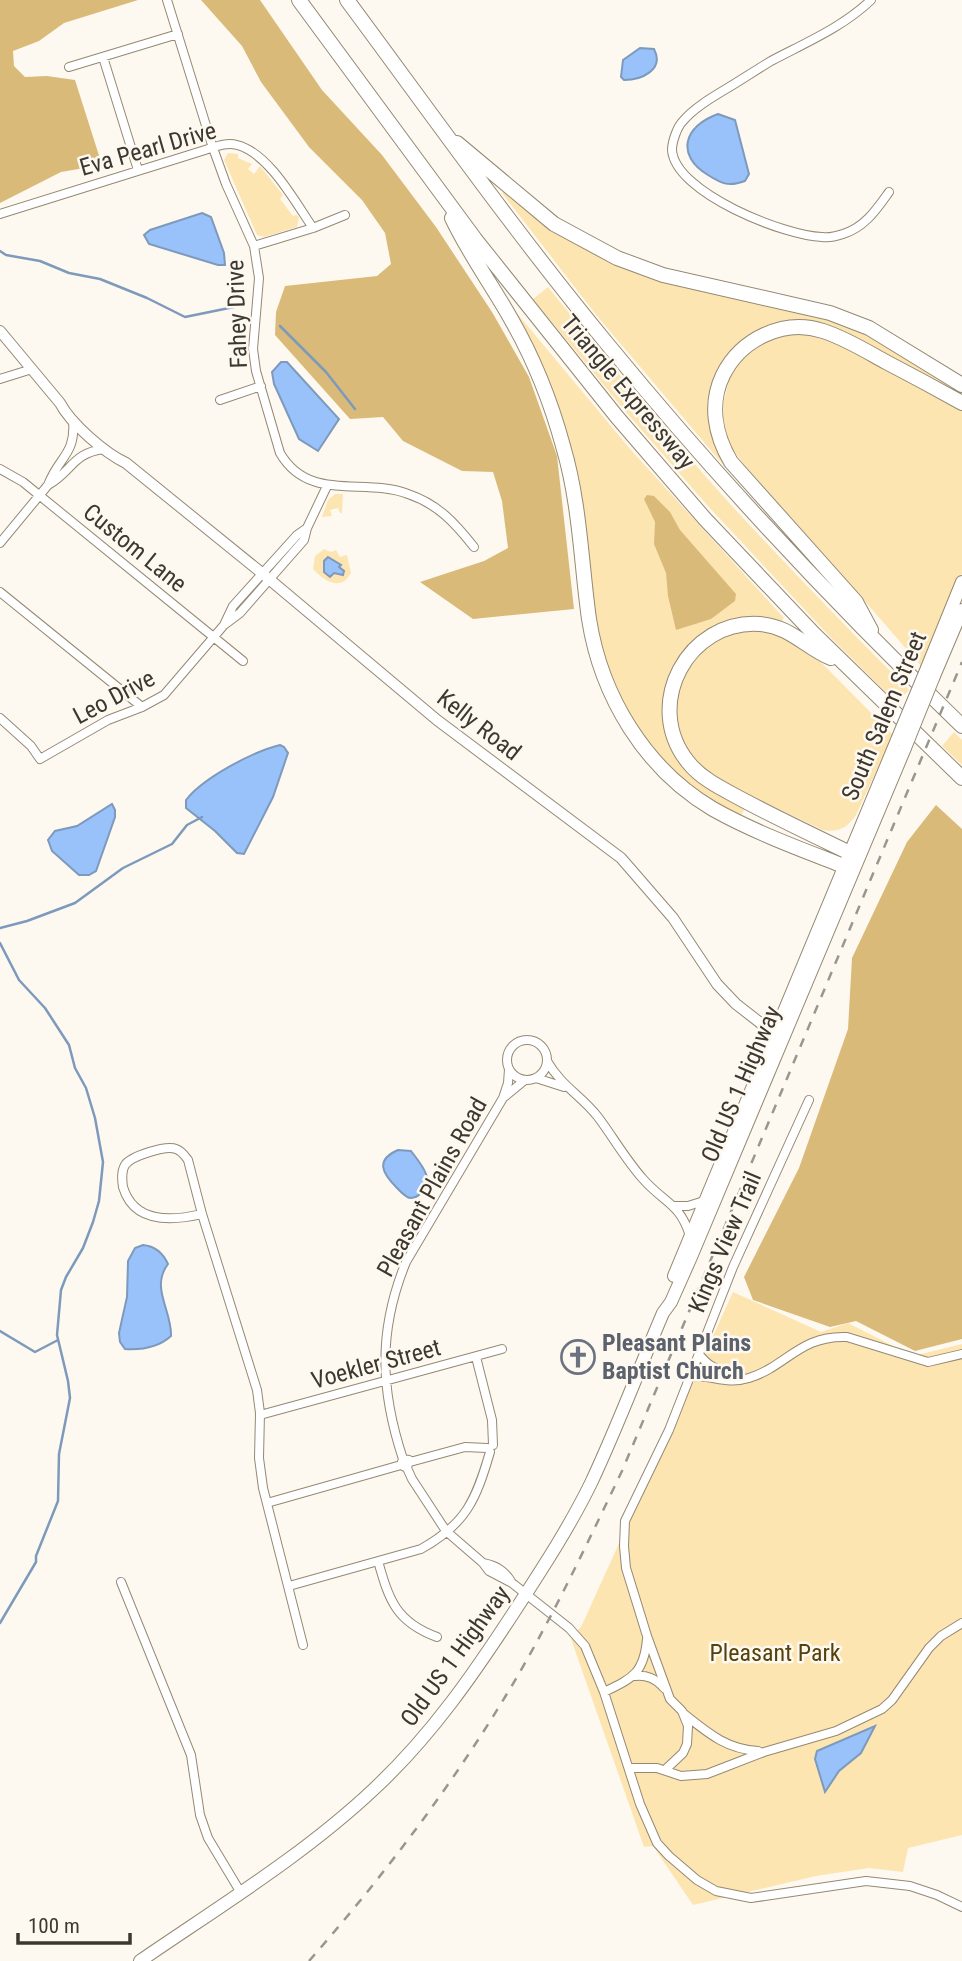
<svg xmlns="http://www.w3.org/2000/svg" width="962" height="1961" font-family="'Roboto Condensed',sans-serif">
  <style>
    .green { fill: #fde5b2 }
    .forest { fill: #d9ba79 }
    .water { fill: #98c2f9; stroke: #7d99bc; stroke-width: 2 }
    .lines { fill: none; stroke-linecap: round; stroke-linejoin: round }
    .stream { stroke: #7d99bc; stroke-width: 2.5 }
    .street-casing { stroke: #948973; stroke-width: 10 }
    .secondary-casing { stroke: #948973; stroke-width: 12 }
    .primary-casing { stroke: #948973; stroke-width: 14 }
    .highway-casing { stroke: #948973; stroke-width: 16 }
    .street { stroke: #fff; stroke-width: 8 }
    .secondary { stroke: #fff; stroke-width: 10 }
    .primary { stroke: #fff; stroke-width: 12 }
    .highway { stroke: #fff; stroke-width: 14 }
    .rail { stroke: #9b968d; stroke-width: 2.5; stroke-dasharray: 9 9; stroke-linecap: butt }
    .primary-bridge-casing { stroke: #948973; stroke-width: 14; stroke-linecap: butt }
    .primary-bridge { stroke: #fff; stroke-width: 12 }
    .labels { text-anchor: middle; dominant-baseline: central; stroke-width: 5; stroke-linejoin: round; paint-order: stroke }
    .street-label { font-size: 24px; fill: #3d382f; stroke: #fef9f0 }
    .worship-label { font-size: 24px; font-weight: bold; fill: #5b616d; stroke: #fef9f0; text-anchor: start }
    .park-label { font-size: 24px; fill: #55410c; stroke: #fef9f0 }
  </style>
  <rect width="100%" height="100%" fill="#fef9f0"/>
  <path class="green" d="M228,153L238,154V158L252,164L248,169L254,174L260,166L283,195L280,199L293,216L297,215L299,218L297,227L264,237L257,235L224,160Z
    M505,190L609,258L854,326L949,382L946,388L918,373L784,324L716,380L728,465L725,467L597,316L502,193Z
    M548,287C608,361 668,435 732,506C790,569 849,630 909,690L897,703L833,640L707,505L625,411L533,299Z
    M516,312L631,450L784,618L780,623L693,642L681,655L671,673L675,750L746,806L740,818C667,782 611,713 596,632C590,596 591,557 581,521C562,452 536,383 514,314Z
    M778,333L820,334L962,409V573L922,667L822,552L746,467L730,446L724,427L722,408L732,369L743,354Z
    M335,494H343L342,513H340L338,508L330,510L332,516L322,517L328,500Z
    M324,549L331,552L336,550L340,557L347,555L351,573C341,592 324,581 313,569L315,556Z
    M763,628L805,646L893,735L856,815C847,828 838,833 823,830L719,781L705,773L683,747L673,712L688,660L730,631Z
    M954,732L962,740V765L942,746Z
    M733,1292L821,1332L848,1323L913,1356L962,1344V1835L908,1848L903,1872L869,1868L816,1876L693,1905L653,1846L644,1847L571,1639L582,1625Z"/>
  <path class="forest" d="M0,0H138L64,23L39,41L13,51L14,66L25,77L47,76L75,80L102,165L61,172L0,203Z
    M201,0H260L322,90L382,155L436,227L492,312L529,377L557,456L574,609L473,619L420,582L484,561L508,548L502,501L493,472L462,471L403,441L383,417L350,419L275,335L276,312L285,286L377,276L391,264L385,233L362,200L309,147L261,82L242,46Z
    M647,495L654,496L670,512L680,530L736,594L735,601L711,619L676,630L668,596L666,573L654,544L655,522L644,499Z
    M936,805L962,829V1339L915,1351L856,1321L830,1327L753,1300L744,1277L799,1168L848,1029L852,958L907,842Z"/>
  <path class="water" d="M640,48L654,49C665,70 641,80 624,80L621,77L623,60Z
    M718,114L735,120L749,174L745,181C729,187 722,184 708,175C675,155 684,126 718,114Z
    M202,213L211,217L224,253L225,265H218L149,244L144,235L150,230Z
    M281,362H287L339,419L318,451L299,439L274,384L272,372Z
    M328,557L341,565L339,567L344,571L343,575L334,573L330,577L324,572V561Z
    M280,745L284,747L288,753L273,797L244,854L237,853L215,831L186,808V800C203,778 252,752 280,745Z
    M112,804L115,810V817L96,871L89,875H79L52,851L48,840L55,831L77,826Z
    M398,1150L411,1151C420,1163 437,1181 420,1194C417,1197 415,1198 410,1198C405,1197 401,1192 397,1188C382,1173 375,1160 398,1150Z
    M143,1245C155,1246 163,1253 168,1264C150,1288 172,1310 171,1336C159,1347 141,1350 125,1349L120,1342L119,1333L127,1297L128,1261L135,1248Z
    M875,1726L861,1753L839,1771L825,1792L815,1759L817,1751Z"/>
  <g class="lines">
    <path class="stream" d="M0,251L6,255L40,261L69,273L100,279L147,298L185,317L239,306
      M280,326L326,372L355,409
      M0,928L27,921L75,903L123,868L172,844L187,825L202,817
      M0,943L19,980L45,1008L69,1045L75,1068L86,1088L95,1118L103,1162L99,1201L93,1222L83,1248L66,1277L61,1290L57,1335L68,1381L70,1398L59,1454L58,1501L36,1556V1562L0,1623
      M0,1331L35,1352L58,1340"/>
    <g class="street-casing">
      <path id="street" d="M167,0L213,148L226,184L254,246L259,278L253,349L256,371L280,453C309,503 364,477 408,494C438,504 455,523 474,547
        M871,0C843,27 805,43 771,61C756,70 741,80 726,89C711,98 694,108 683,121C677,127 672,142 672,150C675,193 785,236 822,237C828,238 837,236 843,234C865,227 876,210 889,192
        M103,57L138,170
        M69,67L178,34
        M0,214L205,150C215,147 226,142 237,145C269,153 295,202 313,228
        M254,246L313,228L345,215
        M0,379L32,369
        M220,400L261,386
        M0,469L23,482L243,661
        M48,485C72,472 72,453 104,449
        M0,543L48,485C59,456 76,455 73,420
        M0,592L142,707
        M224,625L233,606L297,535L307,528
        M0,718L31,746L40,759L108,720L142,707L164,695L224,625L240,613L304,540L307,528L327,486
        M507 1060a20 20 0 1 1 40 0a20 20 0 1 1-40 0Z
        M547,1061C562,1087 581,1095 598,1117C613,1137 626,1160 643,1179C664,1203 680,1203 690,1236
        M536,1078L564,1087
        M503,1098L525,1080
        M675,1206H688L704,1201
        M202,1214C172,1221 134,1224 123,1187C122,1180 121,1172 125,1165C131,1156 166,1145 176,1149C182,1151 185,1156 188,1160L202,1214L257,1390L260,1413L259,1458L263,1488L303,1645
        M699,1354C714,1375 728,1367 739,1380
        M476,1357L492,1420L493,1445
        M691,1376C713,1375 726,1385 749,1378C787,1366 800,1335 847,1337L928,1362L962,1354
        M260,1415L502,1349
        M403,1459C380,1390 378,1330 406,1262L503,1098L508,1083L509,1069
        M410,1462L465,1447L487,1448
        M407,1468L401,1465L403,1459L409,1460L407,1468L412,1479L446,1531L483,1563L489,1571L512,1583L569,1628L585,1646L604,1692L640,1804L657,1843L669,1856L697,1880L716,1891L751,1898L866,1881L910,1886L937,1895L962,1907
        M267,1503L401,1465
        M378,1561C389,1600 396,1622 437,1637
        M483,1563C497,1566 505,1571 512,1583
        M121,1582L191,1755L200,1815L208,1838L241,1893
        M289,1586L421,1549C466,1524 476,1500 490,1452
        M635,1676C647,1675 655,1678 664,1688
        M604,1692C633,1678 644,1673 647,1639
        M684,1714C708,1733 726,1749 758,1751
        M629,1768H657L681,1776L707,1774L764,1752L836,1731L882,1709L892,1700L929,1648L941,1636L962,1623
        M666,1769L683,1753L687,1744L688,1726L682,1711L670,1699L647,1636L626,1568L624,1546L625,1521L669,1430L733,1267L809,1100"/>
    </g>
    <g class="secondary-casing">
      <path id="secondary" d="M0,331L60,403C71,424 105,453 126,463L263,574L437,720L621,858L673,918L717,984L736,1004L781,1039"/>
    </g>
    <g class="primary-casing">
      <path id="primary" d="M927,668L962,582
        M934,676L962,610
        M674,1276L897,740
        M140,1961C220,1906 304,1855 374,1789C432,1735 475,1672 518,1606C544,1566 570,1526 591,1483C617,1428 639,1369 663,1313L671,1302L691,1257L905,748"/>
    </g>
    <g class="highway-casing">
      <path id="highway" d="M299,0L475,239L617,417L705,519L814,634L962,778
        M347,0C433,116 517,235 609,346C719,480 837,606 962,726
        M457,143L554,224L617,258L663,275L830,313L869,328L962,385
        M452,218C469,254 492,285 511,319C534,359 551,402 563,446C580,503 581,562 589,619C601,696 645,769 713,809C754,832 800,849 844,866
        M871,630L856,602L731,462C715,435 709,404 723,375C741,339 784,318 823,331C845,338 866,351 886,362C911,375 937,389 962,403
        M831,658C806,648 790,626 760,624C688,619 642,705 688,762C702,780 725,790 745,801C779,819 815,836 850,853"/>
    </g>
    <use href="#street" class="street"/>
    <use href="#secondary" class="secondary"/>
    <use href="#primary" class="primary"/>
    <use href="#highway" class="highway"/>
    <path class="rail" d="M309,1961C381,1879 448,1791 505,1697C549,1625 585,1548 622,1471L962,662"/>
    <g class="primary-bridge-casing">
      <path id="primary-bridge" d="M897,740L927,668
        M905,748L934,676"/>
    </g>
    <use href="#primary-bridge" class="primary-bridge"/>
  </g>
  <defs>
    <g id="church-ring" transform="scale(1.75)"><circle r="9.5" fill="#fef9f0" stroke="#6b7280" stroke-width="1.5"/><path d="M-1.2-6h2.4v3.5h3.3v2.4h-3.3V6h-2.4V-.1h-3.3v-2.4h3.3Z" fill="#6b7280"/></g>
  </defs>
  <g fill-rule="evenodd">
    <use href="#church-ring" x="578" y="1357"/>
  </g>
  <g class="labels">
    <g class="street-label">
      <text transform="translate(148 149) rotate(-16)">Eva Pearl Drive</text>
      <text transform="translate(237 314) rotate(-92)">Fahey Drive</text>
      <text transform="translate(628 392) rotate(50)">Triangle Expressway</text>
      <text transform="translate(135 548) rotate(39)">Custom Lane</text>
      <text transform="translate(114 697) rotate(-28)">Leo Drive</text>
      <text transform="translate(884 716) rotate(-67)">South Salem Street</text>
      <text transform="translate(479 725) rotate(38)">Kelly Road</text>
      <text transform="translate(741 1084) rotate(-67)">Old US 1 Highway</text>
      <text transform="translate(432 1187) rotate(-61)">Pleasant Plains Road</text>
      <text transform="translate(725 1242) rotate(-67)">Kings View Trail</text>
      <text transform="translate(376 1364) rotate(-15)">Voekler Street</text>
      <text transform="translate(455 1656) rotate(-54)">Old US 1 Highway</text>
    </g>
    <g class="worship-label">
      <text x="602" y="1343">Pleasant Plains<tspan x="602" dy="28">Baptist Church</tspan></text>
    </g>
    <g class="park-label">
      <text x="775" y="1653">Pleasant Park</text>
    </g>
  </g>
  <path d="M18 1933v10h112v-10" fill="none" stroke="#3d382f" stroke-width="3.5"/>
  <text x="28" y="1933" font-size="21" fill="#3d382f" stroke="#fef9f0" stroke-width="5" paint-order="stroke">100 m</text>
</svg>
